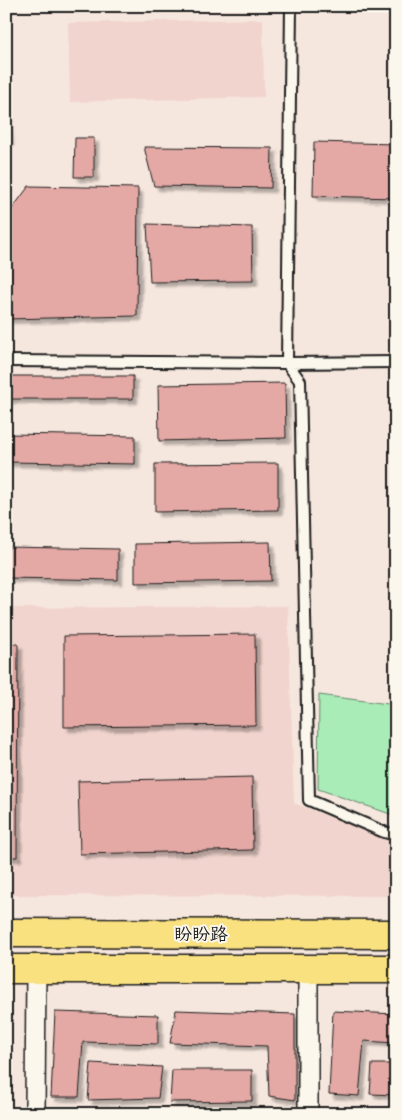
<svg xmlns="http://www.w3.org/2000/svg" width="402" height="1120" font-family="Sriracha,'LXGW WenKai TC',sans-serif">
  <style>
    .built { fill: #f1d4cd }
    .green { fill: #a9ecb7; stroke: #62846a }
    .building { fill: #e4a9a5; stroke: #1c1c1c; filter: url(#shadow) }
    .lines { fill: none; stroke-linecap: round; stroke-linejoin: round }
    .lane-casing { stroke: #1c1c1c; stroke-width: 14 }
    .street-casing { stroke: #1c1c1c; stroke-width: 22 }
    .primary-casing { stroke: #1c1c1c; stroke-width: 31 }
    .lane { stroke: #fbf7ec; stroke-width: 10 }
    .street { stroke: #fbf7ec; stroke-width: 19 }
    .primary { stroke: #fae180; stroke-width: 28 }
    .labels { text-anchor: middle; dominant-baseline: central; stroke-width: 4; stroke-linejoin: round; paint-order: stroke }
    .street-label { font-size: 18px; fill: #1c1c1c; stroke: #fbf7ec }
  </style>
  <defs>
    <filter id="shadow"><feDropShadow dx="4.5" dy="4.5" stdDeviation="1" flood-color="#0004"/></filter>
  </defs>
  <rect width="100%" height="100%" fill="#f6e7de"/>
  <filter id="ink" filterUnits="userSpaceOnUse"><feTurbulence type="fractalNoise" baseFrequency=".02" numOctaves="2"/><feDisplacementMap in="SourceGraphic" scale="10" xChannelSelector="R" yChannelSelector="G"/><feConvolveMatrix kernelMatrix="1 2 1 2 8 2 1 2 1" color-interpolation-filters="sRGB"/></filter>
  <g filter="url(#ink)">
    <path class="built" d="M263,19L264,97L70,102L68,23Z
      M288,606L294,803L396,843V896L6,895V608Z"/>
    <path class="green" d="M319,695L396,705V816L318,789Z"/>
    <path class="building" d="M6,105L9,141H6Z
      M75,138H94V177H74Z
      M314,142L396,144V198L313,196Z
      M144,147L272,148L271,188L154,186Z
      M29,186L138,188L137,316L6,319V217Z
      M147,224L252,227L253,281L150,282Z
      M6,376H133V399H6Z
      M285,383L286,438L159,441L158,385Z
      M6,434L135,436V464L6,462Z
      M278,463V510L155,512V464Z
      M270,542L271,581L135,583V544Z
      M6,547L118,549V580L6,578Z
      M255,634L256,725L64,727V636Z
      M6,644H18L17,857H6Z
      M252,777L253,850L80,854L78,781Z
      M176,1010L295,1014V1100L269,1096L267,1046L170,1043Z
      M333,1011L396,1014V1043L364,1041L359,1096L329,1094Z
      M55,1012L158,1015V1044L83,1042L79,1097H51Z
      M91,1063L162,1067L158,1098L88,1100Z
      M372,1064H396V1095L370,1094Z
      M172,1070H252V1101L170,1102Z"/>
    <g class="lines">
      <g class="lane-casing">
        <path id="lane" d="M291,6L287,363L396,362
          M6,361L287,363L300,381L309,800L384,832L396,835"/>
      </g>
      <g class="street-casing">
        <path id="street" d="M308,969V1114
          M35,1114L36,969"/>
      </g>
      <g class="primary-casing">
        <path id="primary" d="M6,933L396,934
          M6,969H396"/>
      </g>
      <use href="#lane" class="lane"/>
      <use href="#street" class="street"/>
      <use href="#primary" class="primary"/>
    </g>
  </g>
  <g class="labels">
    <g class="street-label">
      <text x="201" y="934">盼盼路</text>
    </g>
  </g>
  <rect width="402" height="1120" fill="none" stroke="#fbf7ec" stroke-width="25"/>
  <rect x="12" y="12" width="377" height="1095" fill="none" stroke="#1c1c1c" stroke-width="2" filter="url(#ink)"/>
</svg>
